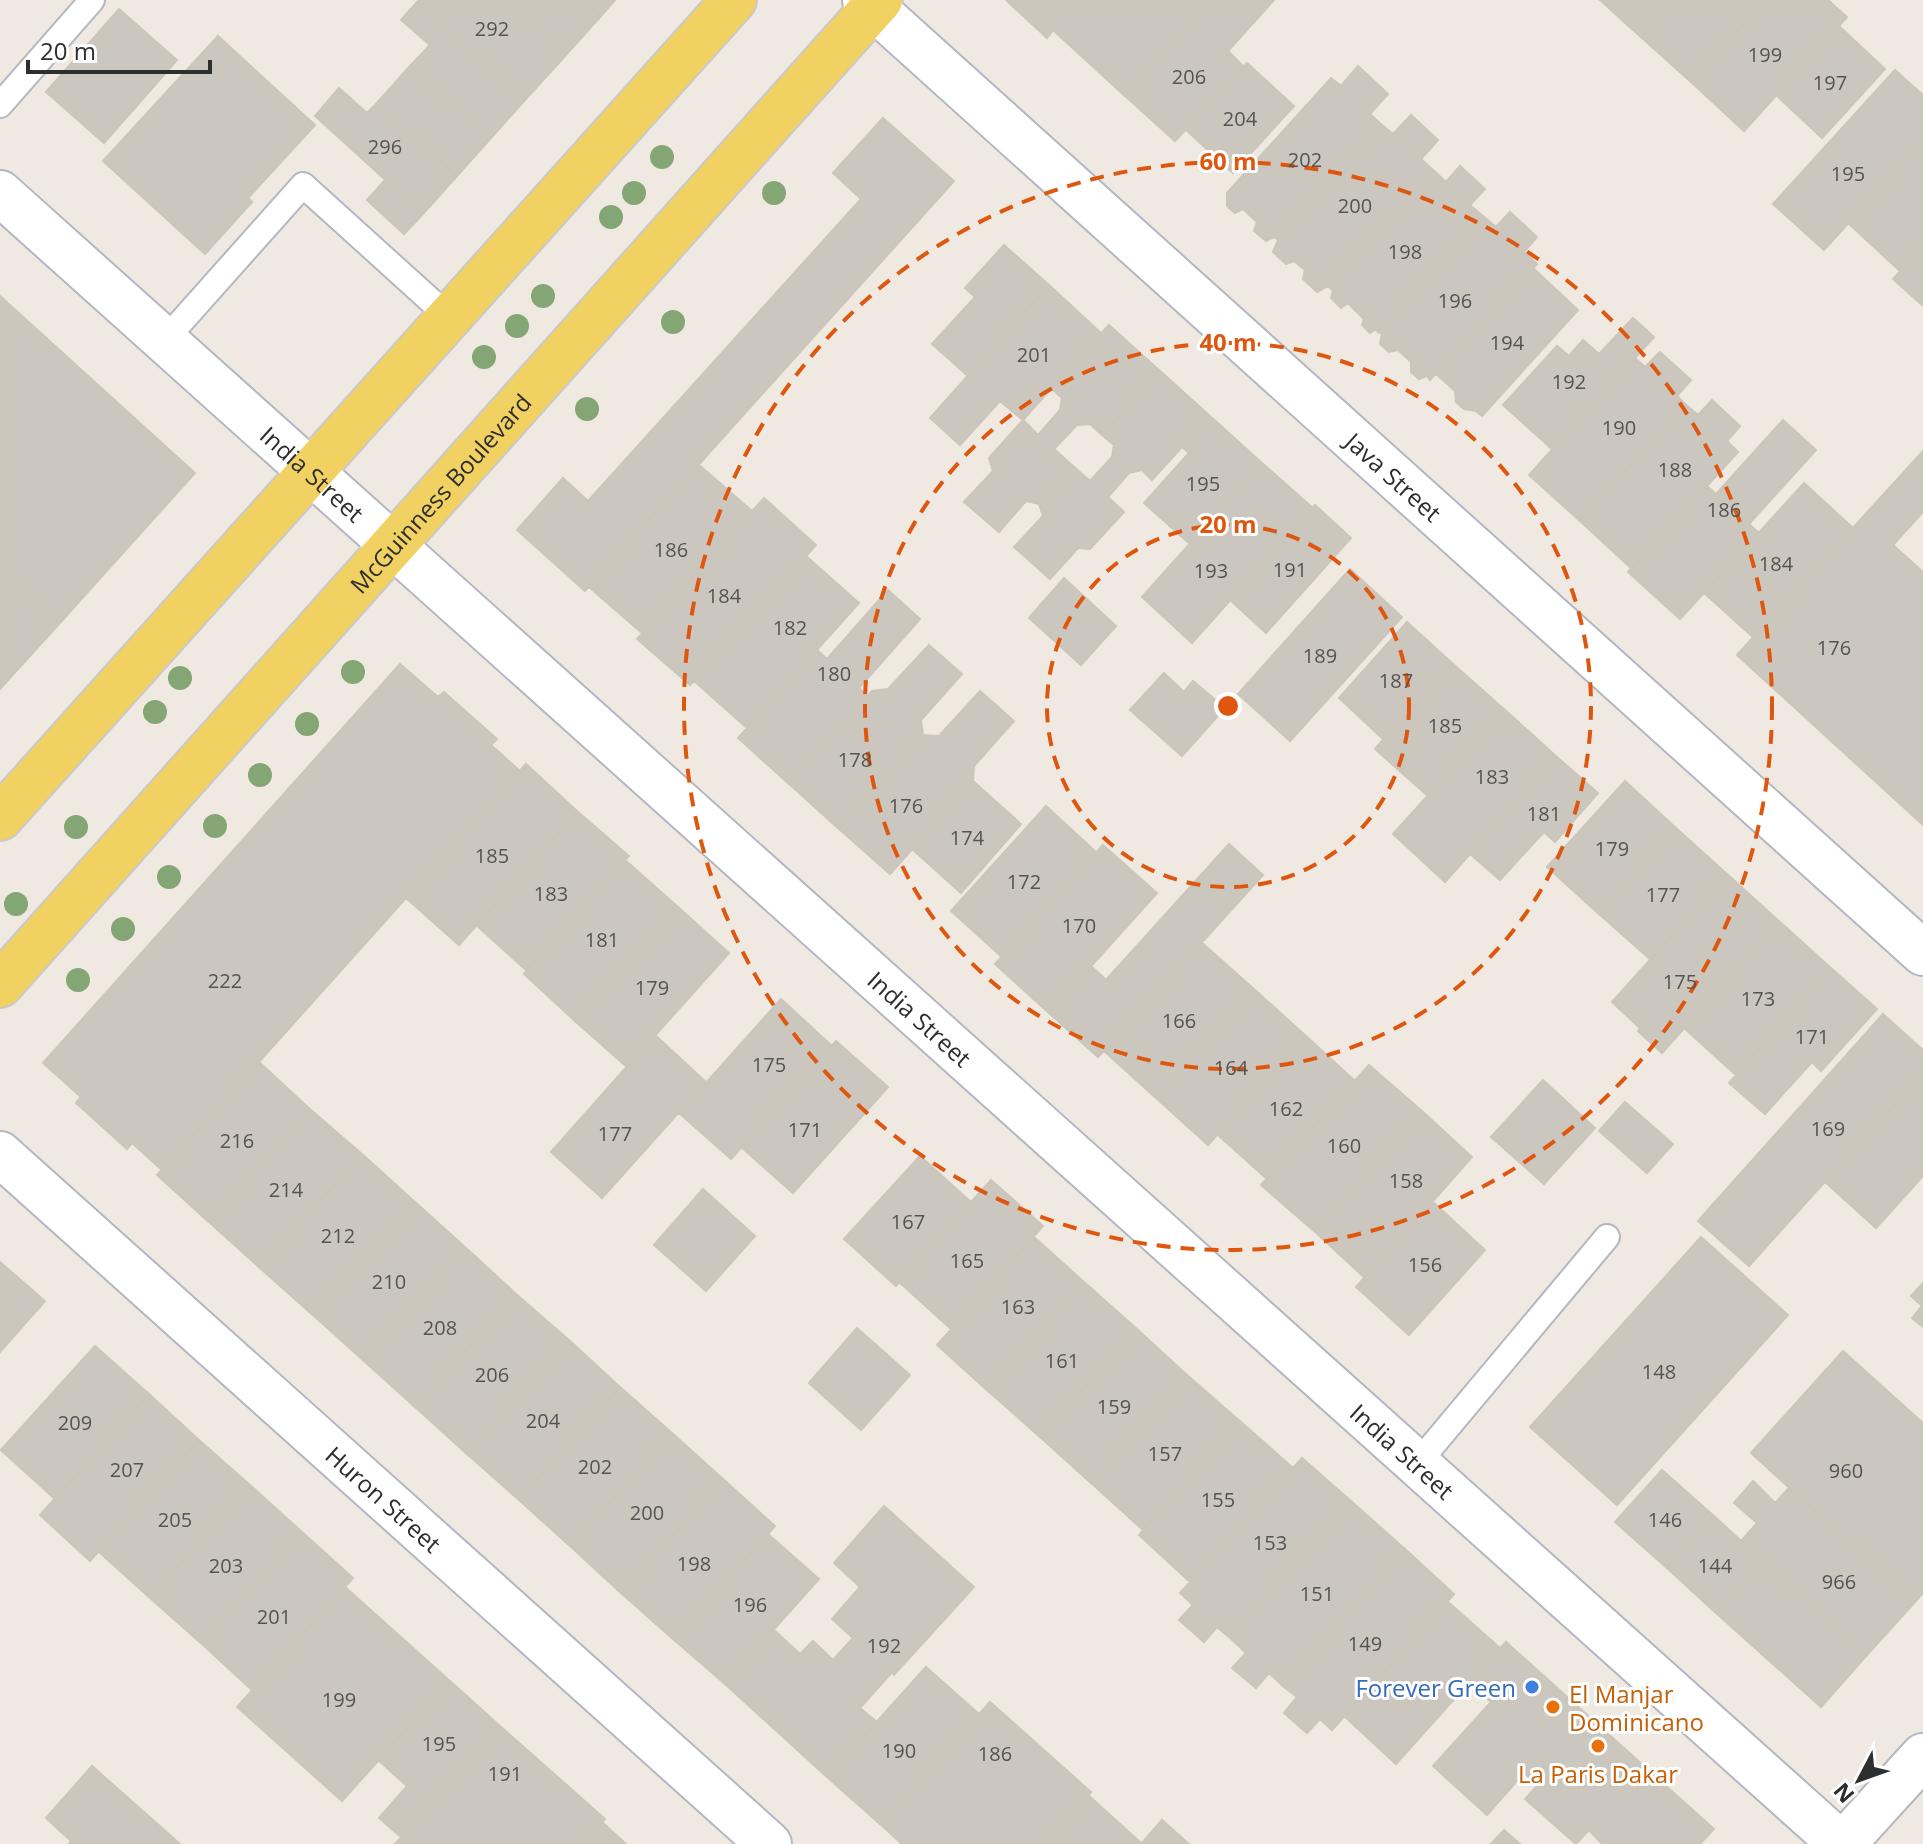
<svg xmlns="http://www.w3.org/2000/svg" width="1923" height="1844" font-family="'Open Sans',sans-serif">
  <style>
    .building { fill: #cbc7bf; stroke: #cbc5ba; stroke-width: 2 }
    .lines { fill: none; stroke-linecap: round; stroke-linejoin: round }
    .service-casing { stroke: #b4b7c1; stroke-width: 28 }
    .minor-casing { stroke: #b4b7c1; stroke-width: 48 }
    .tertiary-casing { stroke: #b4b7c1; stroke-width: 48 }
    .primary-casing { stroke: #c9c9c9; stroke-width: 48 }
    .service { stroke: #fff; stroke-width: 24 }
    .minor { stroke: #fff; stroke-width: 44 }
    .tertiary { stroke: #fff; stroke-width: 44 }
    .primary { stroke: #f2d163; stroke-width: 44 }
    .tree { fill: #84a574 }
    .ring { fill: none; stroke: #df570e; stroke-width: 4; stroke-dasharray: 14 10 }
    .shop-dot { fill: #3f7fe0; stroke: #fff; stroke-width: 3 }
    .food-dot { fill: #e8710a; stroke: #fff; stroke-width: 3 }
    .labels { text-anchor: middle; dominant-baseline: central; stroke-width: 6; stroke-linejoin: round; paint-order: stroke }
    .number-label { font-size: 20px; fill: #555452 }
    .street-label { font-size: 24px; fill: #2e2e2e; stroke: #fff }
    .shop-label { font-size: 24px; fill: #366cbe; stroke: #fff; text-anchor: end }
    .food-label { font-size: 24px; fill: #c56008; stroke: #fff; text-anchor: start }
    .centre { fill: #df570e; stroke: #fff; stroke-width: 4 }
    .ring-label { font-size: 24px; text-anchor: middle; font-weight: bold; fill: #df570e; stroke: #fff; stroke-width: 6; stroke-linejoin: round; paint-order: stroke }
  </style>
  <rect width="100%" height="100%" fill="#efe9e1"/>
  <path class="building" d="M419,0H506L566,55L525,100L417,2Z
    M506,0H583L601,16L566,55Z
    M583,0H615L601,16Z
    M1006,0H1212L1125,96L1053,30L1047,38Z
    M1212,0H1274L1228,51L1244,67L1175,141L1125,96Z
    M1600,0H1677L1642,38Z
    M1677,0H1766L1691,82L1642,38Z
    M1766,0H1828L1847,17L1744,131L1691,82Z
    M417,2L525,100L491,138L410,66L430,45L401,20Z
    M119,9L177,60L104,143L46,92Z
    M1839,26L1885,69L1822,138L1776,95Z
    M218,36L315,125L248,198L252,202L205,254L103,161Z
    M1247,63L1294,106L1233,173L1186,130Z
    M410,66L491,138L457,176L376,104Z
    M1358,66L1388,94L1370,114L1382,125L1278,240L1274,237L1266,241L1254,231L1257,222L1243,209L1235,213L1227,206V193L1331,78L1341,86Z
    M1895,70L1923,95V141L1824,250L1773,204Z
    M339,88L367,113L376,104L457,176L423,214L315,116Z
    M1411,115L1438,140L1421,159L1433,170L1328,286L1317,292L1303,279L1305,270L1294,261L1286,264L1273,252L1278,240L1382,125L1393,134Z
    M883,118L954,181L585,591L517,530L563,478L588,501L861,199L833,173Z
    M1923,141V246L1900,271L1848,223Z
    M1460,166L1485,189L1470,205L1484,217L1378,332L1376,329L1370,333L1362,325L1364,319L1348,303L1341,308L1331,298L1333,291L1328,286L1433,170L1446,182Z
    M385,180L423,214L404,234L367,200Z
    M1510,212L1537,237L1524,252L1537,264L1430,380L1427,376L1419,379L1411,372V362L1398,350L1389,352L1380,344L1382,334L1378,332L1484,217L1496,227Z
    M1004,245L1049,285L968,376L932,344L975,297L965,288Z
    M1923,246V306L1893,279Z
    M1533,268L1578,310L1482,416L1476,411L1464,409L1456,402L1455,391L1436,374Z
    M1049,285L1101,333L1023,420L1000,401L960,445L930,418Z
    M0,296L195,473L59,624L0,571Z
    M1633,318L1654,337L1552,449L1503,405L1557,346L1569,356L1583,340L1599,354Z
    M1109,325L1159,370L1102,435L1090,424L1077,425L1054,449L1073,466L1039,504L1026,501L999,532L964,502L993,471L989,458L1023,420L1038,435L1060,410L1062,398L1051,388Z
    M1660,352L1691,380L1677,396L1686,405L1580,521L1529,475L1635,358L1645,367Z
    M1159,370L1210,416L1152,480L1142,470L1129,473L1108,497L1124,512L1090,549L1078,548L1050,579L1014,547L1043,516L1039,504L1073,466L1090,481L1112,457L1114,445L1102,435Z
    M1712,400L1740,426L1727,441L1738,452L1632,569L1580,521L1686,405L1698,415Z
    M1210,416L1262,463L1190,544L1144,503L1189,453L1182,447Z
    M1783,420L1816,450L1749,524L1759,533L1680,619L1628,572L1707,486L1716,494Z
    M1923,451V512L1893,545L1923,572V825L1737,655Z
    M1262,463L1313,508L1192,643L1142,597Z
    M699,465L752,511L642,633L589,587Z
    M1804,483L1853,528L1754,638L1704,593Z
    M764,498L816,545L690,685L637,639Z
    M1315,505L1351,538L1266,633L1230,600Z
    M806,556L859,603L747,728L694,681Z
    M1350,569L1402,617L1290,741L1238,694Z
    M0,571L59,624L0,689Z
    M1064,578L1116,626L1081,665L1029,618Z
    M888,590L920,619L859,688L867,696L788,783L738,738L817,650L827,659Z
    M1407,622L1452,663L1384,740L1339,698Z
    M929,645L962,674L921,720L923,735L839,829L788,783L872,691L888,689Z
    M1452,663L1505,710L1428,796L1375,749Z
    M400,664L438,697L444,692L497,739L491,745L520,771L162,1170L132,1143L127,1149L76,1103L81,1097L43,1063Z
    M1164,673L1184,692L1193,681L1225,708L1182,756L1130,710Z
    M980,691L1014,721L974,766L973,781L890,874L839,829L923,735L939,736Z
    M1505,710L1557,757L1445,882L1393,834Z
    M1557,757L1598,793L1555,842L1544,832L1500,880L1470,854Z
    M526,764L578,812L459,945L406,898Z
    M973,781L1021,824L961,893L912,849Z
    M1625,781L1676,828L1599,914L1547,867Z
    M1046,806L1096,852L1002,957L951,911Z
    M578,812L629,856L526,970L476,925Z
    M1676,828L1727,874L1651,960L1599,914Z
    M1229,844L1263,875L1098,1057L1049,1013L1091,966L1106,980Z
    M1103,845L1157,893L1049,1013L995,964Z
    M625,860L678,907L576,1022L524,974Z
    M1727,874L1780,922L1662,1053L1638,1031L1640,1028L1612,1002Z
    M678,907L729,953L627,1067L576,1022Z
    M1780,922L1831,968L1736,1075L1685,1029Z
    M1201,942L1254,989L1156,1098L1104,1051Z
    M1831,968L1877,1009L1821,1071L1812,1062L1765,1114L1729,1083Z
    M1254,989L1306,1036L1208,1145L1156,1098Z
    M781,999L832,1046L731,1159L679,1113Z
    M1883,1014L1923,1050V1073L1749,1266L1698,1221Z
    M655,1035L706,1082L602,1198L551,1152Z
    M1306,1036L1355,1081L1267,1179L1218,1135Z
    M836,1041L888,1087L793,1193L741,1147Z
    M259,1062L311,1110L210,1223L157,1175Z
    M1369,1065L1422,1111L1314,1231L1261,1185Z
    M1923,1073V1176L1876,1228L1825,1182Z
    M1543,1080L1595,1128L1544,1184L1491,1137Z
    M1625,1102L1673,1144L1647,1173L1599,1131Z
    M311,1110L362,1154L260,1268L210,1223Z
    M1422,1111L1472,1157L1365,1278L1314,1231Z
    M362,1154L415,1202L314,1316L260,1268Z
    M920,1156L971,1202L896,1286L844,1239Z
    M991,1180L1043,1226L951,1329L899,1282Z
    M703,1189L755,1236L706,1291L654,1245Z
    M415,1202L465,1247L364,1361L314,1316Z
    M1433,1202L1485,1250L1409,1335L1356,1287Z
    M1034,1237L1084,1282L988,1391L937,1345Z
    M1701,1237L1788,1315L1617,1505L1530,1427Z
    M465,1247L516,1294L415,1407L364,1361Z
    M0,1262L45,1301L0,1352Z
    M1084,1282L1137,1329L1040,1437L988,1391Z
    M1923,1283V1327L1912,1318L1922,1306L1911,1296Z
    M516,1294L569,1340L467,1454L415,1407Z
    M857,1328L910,1375L861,1430L809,1383Z
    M1137,1329L1187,1375L1091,1483L1040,1437Z
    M569,1340L620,1387L519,1500L467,1454Z
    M95,1346L149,1394L55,1499L1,1450Z
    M1843,1351L1923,1423V1593L1915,1602L1751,1453Z
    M1187,1375L1241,1422L1143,1530L1091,1483Z
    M620,1387L672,1433L570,1546L519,1500Z
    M149,1394L199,1440L90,1561L40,1515Z
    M1241,1422L1293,1468L1190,1582L1139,1535Z
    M672,1433L723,1479L621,1593L570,1546Z
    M199,1440L250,1485L150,1598L99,1552Z
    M1302,1458L1351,1501L1229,1637L1217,1627L1204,1642L1179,1620L1193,1605L1180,1593Z
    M1662,1470L1714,1516L1667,1568L1615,1522Z
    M723,1479L775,1526L673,1639L621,1593Z
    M1753,1481L1775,1503L1789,1488L1915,1602L1867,1655L1741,1541L1757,1523L1734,1503Z
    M250,1485L302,1532L202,1644L150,1598Z
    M1351,1501L1405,1549L1283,1686L1269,1673L1256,1688L1232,1668L1246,1653L1229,1637Z
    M884,1506L974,1587L894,1675L892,1672L860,1708L877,1722L827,1777L725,1684L774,1630L800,1654L813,1641L833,1660L842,1650L853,1638L832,1619L860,1587L834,1563Z
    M1714,1516L1763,1561L1716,1613L1667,1568Z
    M302,1532L353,1578L253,1691L202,1644Z
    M768,1534L819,1579L725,1684L673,1639Z
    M1405,1549L1454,1594L1332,1730L1320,1719L1307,1733L1284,1713L1297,1697L1283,1686Z
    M1763,1561L1867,1655L1821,1707L1716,1613Z
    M345,1587L450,1681L342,1801L237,1707Z
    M1447,1601L1500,1648L1396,1764L1344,1716Z
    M1506,1642L1714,1829L1700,1844H1602L1589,1830L1576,1844L1525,1799L1538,1785L1524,1773L1487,1815L1433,1766L1491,1702L1469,1683Z
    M926,1667L979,1714L880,1824L827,1777Z
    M450,1681L500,1726L401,1837L379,1818L407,1786L378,1760Z
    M990,1702L1091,1792L1044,1844H902L880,1824Z
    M500,1726L605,1819L602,1822L583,1844H395Z
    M92,1766L180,1844H69L71,1841L46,1818Z
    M1088,1795L1141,1843V1844H1044Z
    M1162,1820L1189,1844H1141Z
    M602,1822L626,1844H583Z
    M1504,1830L1520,1844H1491Z"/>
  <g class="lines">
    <g class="service-casing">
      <path id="service" d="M0,105L92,0
        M164,341L303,185L450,318
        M1417,1464L1607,1237"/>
    </g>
    <g class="minor-casing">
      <g id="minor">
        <path id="s1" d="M865,0L1923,953"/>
        <path id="s2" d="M0,193L1841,1844"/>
        <path id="s3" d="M0,1154L769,1844"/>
      </g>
    </g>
    <g class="tertiary-casing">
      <path id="tertiary" d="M1843,1844L1923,1756"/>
    </g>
    <g class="primary-casing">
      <g id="primary">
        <path d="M0,818L734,0"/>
        <path id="s4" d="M0,985L880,0"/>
      </g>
    </g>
    <use href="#service" class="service"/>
    <use href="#minor" class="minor"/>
    <use href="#tertiary" class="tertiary"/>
    <use href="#primary" class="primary"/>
  </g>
  <g class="tree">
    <circle cx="662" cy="157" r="12"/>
    <circle cx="634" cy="193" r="12"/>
    <circle cx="774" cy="193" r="12"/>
    <circle cx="611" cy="217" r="12"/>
    <circle cx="543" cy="296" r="12"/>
    <circle cx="673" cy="322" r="12"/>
    <circle cx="517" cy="326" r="12"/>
    <circle cx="484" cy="357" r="12"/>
    <circle cx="587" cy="409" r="12"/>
    <circle cx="353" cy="672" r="12"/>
    <circle cx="180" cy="678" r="12"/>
    <circle cx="155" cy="712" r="12"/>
    <circle cx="307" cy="724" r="12"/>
    <circle cx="260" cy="775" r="12"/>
    <circle cx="215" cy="826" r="12"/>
    <circle cx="76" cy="827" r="12"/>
    <circle cx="169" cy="877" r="12"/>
    <circle cx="16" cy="904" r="12"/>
    <circle cx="123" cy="929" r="12"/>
    <circle cx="78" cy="980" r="12"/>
  </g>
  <g class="ring">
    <circle cx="1228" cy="706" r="181"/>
    <circle cx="1228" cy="706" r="363"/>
    <circle cx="1228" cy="706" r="544"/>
  </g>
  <circle class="shop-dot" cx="1532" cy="1687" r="8"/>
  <g class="food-dot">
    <circle cx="1553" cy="1707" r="8"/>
    <circle cx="1598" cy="1746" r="8"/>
  </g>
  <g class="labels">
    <g class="number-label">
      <text x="492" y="28">292</text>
      <text x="1765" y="54">199</text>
      <text x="1189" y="76">206</text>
      <text x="1830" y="82">197</text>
      <text x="1240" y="118">204</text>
      <text x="385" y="146">296</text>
      <text x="1305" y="159">202</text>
      <text x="1848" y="173">195</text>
      <text x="1355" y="205">200</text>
      <text x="1405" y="251">198</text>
      <text x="1455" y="300">196</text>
      <text x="1507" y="342">194</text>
      <text x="1034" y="354">201</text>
      <text x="1569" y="381">192</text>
      <text x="1619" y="427">190</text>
      <text x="1675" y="469">188</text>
      <text x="1203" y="483">195</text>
      <text x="1724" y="509">186</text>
      <text x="671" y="549">186</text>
      <text x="1776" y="563">184</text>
      <text x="1290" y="569">191</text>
      <text x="1211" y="570">193</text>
      <text x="724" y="595">184</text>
      <text x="790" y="627">182</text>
      <text x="1834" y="647">176</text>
      <text x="1320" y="655">189</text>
      <text x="834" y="673">180</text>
      <text x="1396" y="680">187</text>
      <text x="1445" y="725">185</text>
      <text x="855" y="759">178</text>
      <text x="1492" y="776">183</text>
      <text x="906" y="805">176</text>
      <text x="1544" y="813">181</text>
      <text x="967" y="837">174</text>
      <text x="1612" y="848">179</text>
      <text x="492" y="855">185</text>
      <text x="1024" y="881">172</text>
      <text x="551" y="893">183</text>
      <text x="1663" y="894">177</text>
      <text x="1079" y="925">170</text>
      <text x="602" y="939">181</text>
      <text x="225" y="980">222</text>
      <text x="1680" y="981">175</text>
      <text x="652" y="987">179</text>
      <text x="1758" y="998">173</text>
      <text x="1179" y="1020">166</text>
      <text x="1812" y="1036">171</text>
      <text x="769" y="1064">175</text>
      <text x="1231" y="1067">164</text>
      <text x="1286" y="1108">162</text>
      <text x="1828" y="1128">169</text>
      <text x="805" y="1129">171</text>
      <text x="615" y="1133">177</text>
      <text x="237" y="1140">216</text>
      <text x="1344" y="1145">160</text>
      <text x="1406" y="1180">158</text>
      <text x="286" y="1189">214</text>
      <text x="908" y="1221">167</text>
      <text x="338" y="1235">212</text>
      <text x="967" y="1260">165</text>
      <text x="1425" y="1264">156</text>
      <text x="389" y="1281">210</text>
      <text x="1018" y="1306">163</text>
      <text x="440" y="1327">208</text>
      <text x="1062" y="1360">161</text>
      <text x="1659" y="1371">148</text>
      <text x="492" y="1374">206</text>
      <text x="1114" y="1406">159</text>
      <text x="543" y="1420">204</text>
      <text x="75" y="1422">209</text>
      <text x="1165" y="1453">157</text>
      <text x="595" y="1466">202</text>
      <text x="127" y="1469">207</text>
      <text x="1846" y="1470">960</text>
      <text x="1218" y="1499">155</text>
      <text x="647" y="1512">200</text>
      <text x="175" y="1519">205</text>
      <text x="1665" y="1519">146</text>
      <text x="1270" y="1542">153</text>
      <text x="694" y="1563">198</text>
      <text x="226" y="1565">203</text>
      <text x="1715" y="1565">144</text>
      <text x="1839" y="1581">966</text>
      <text x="1317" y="1593">151</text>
      <text x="750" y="1604">196</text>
      <text x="274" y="1616">201</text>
      <text x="1365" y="1643">149</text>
      <text x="884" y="1645">192</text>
      <text x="339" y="1699">199</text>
      <text x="439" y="1743">195</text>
      <text x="899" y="1750">190</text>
      <text x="995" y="1753">186</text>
      <text x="505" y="1773">191</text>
    </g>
    <g class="street-label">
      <text stroke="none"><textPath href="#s2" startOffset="420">India Street</textPath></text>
      <text stroke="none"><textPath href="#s1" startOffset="712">Java Street</textPath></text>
      <text stroke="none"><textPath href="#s4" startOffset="660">McGuinness Boulevard</textPath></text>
      <text stroke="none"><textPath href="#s2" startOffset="1236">India Street</textPath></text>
      <text stroke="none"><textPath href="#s2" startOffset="1884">India Street</textPath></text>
      <text stroke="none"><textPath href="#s3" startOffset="516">Huron Street</textPath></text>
    </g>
    <g class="shop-label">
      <text x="1516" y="1687">Forever Green</text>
    </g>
    <g class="food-label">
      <text x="1569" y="1693">El Manjar<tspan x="1569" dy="28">Dominicano</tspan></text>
      <text x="1598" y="1773" text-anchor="middle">La Paris Dakar</text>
    </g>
  </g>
  <circle cx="1228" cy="706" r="12" class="centre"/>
  <g class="ring-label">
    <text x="1228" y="170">60 m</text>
    <text x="1228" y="351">40 m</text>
    <text x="1228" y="533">20 m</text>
  </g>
  <g transform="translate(1859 1780) rotate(229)" stroke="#ffffff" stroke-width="6" paint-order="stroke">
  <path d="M0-6L14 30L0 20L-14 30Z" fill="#2e2e2e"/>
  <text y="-12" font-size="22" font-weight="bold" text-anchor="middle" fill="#2e2e2e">N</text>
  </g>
  <path d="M28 60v12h182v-12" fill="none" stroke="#2e2e2e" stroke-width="4"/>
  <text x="40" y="60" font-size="24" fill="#2e2e2e" stroke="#ffffff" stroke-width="6" paint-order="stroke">20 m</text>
</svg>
